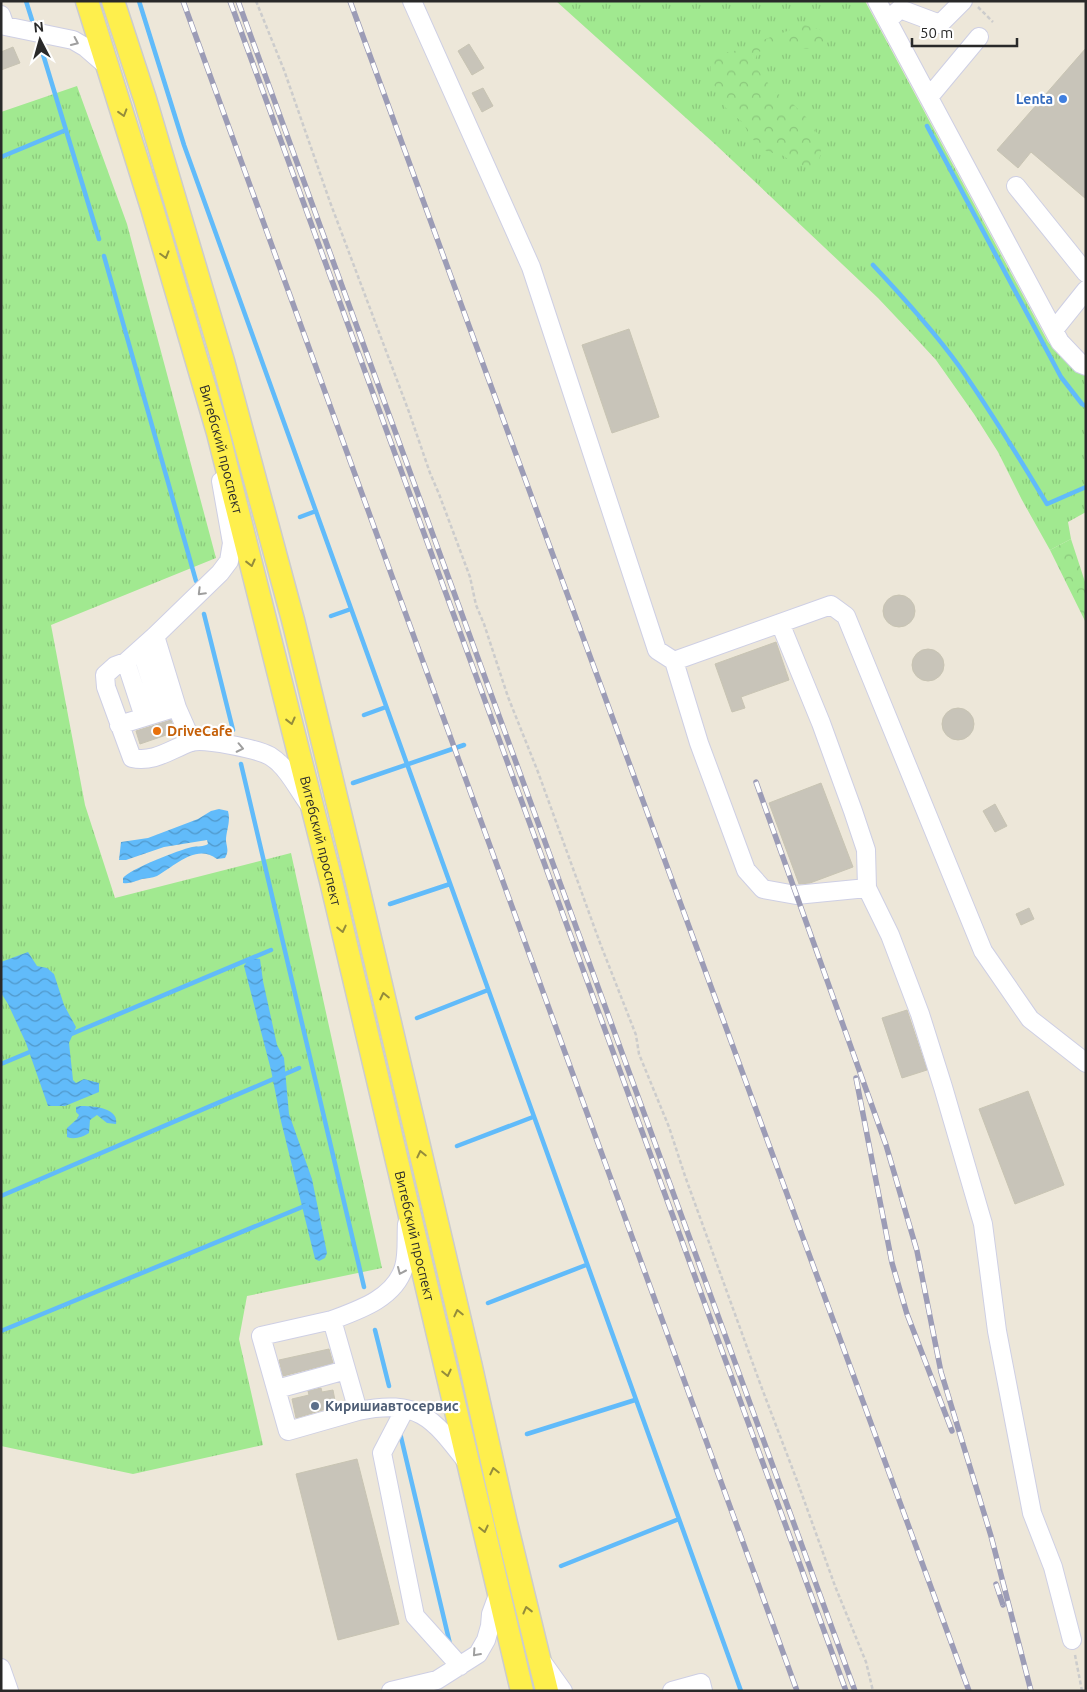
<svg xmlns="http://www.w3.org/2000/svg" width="1087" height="1692" font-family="Ubuntu,sans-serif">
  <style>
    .grass { fill: url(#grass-tufts) }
    .forest { fill: url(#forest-crowns) }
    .water { fill: url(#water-waves) }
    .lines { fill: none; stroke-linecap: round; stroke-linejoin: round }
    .stream { stroke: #61bbfa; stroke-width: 4.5 }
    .building { fill: #c8c4b9; stroke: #c8c4b3 }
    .minor-casing { stroke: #cecfe4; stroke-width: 20 }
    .major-casing { stroke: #ccc; stroke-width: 25 }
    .path { stroke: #ccc; stroke-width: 2.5; stroke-dasharray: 4 2.5; stroke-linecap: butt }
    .minor { stroke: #fff; stroke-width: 18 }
    .major { stroke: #feef4d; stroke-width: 22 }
    .rail-casing { stroke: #9c9cb6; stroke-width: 5.5 }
    .rail { stroke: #fff; stroke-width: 4; stroke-dasharray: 11; stroke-linecap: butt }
    .oneway { stroke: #9f9f9f }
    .oneway2 { stroke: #948c3b }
    .shop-dot { fill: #3f7fe0; stroke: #fff; stroke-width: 2 }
    .food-dot { fill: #e8710a; stroke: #fff; stroke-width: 2 }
    .service-dot { fill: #5c6f8a; stroke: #fff; stroke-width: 2 }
    .labels { text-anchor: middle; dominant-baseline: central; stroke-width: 4.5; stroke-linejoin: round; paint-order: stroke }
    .shop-label { font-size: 14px; font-weight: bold; fill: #366cbe; stroke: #fff; text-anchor: end }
    .street-label { font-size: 14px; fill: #292929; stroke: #fff }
    .food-label { font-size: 14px; font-weight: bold; fill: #c56008; stroke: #fff; text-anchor: start }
    .service-label { font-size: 14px; font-weight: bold; fill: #4e5e75; stroke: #fff; text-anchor: start }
  </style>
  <defs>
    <pattern id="grass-tufts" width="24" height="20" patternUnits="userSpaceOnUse" patternTransform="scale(1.25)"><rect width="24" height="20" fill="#a1e990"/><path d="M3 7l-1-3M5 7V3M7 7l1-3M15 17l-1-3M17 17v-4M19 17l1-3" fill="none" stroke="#8bc87c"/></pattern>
    <pattern id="forest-crowns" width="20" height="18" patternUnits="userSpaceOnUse" patternTransform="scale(1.25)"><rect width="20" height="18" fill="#a1e990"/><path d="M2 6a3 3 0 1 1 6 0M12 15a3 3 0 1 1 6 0" fill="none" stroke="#8bc87c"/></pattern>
    <pattern id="water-waves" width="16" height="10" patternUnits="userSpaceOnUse" patternTransform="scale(1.25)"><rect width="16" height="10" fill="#61bbfa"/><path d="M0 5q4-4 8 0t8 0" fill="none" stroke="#5098ca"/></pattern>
  </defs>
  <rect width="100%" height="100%" fill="#ede7d9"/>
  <path class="grass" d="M556,1H865L1048,342L1066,361L1086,373V512L1068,522L1071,539L1050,550L1022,500L998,452L974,414L936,360L912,334L878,298L716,145Z
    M77,86L127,224L216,558L51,625L85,805L115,898L291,853L382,1268L247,1296L239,1339L263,1445L133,1474L1,1446V112Z"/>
  <path class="forest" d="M796,22L829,33L830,41L814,49L776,47L758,52L755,60L756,68L775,92L792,103L806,117L817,133L821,151L819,161L810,166L799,165L790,161L784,156L766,151L758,146L747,131L744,123L729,112L723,104L711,78V60L717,54L745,49L763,40L790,30Z
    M1071,539L1086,585V623L1050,550Z"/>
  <path class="water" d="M219,809L228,811C231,823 226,830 226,841C227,848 229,851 225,858L217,859C196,843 175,866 157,876C152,878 147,878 142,879C135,881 131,884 123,883V878C130,869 179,850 192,847C198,846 203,847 208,844L207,840L164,847L126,860H119L121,842L148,838L198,819L211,811Z
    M28,952L37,966L47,968L54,974L64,1005L76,1027L69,1043L73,1080L76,1083L84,1079L99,1083V1092L65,1106H48L26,1043L8,1004L1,993V962Z
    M249,958L260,959L263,981L277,1045L284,1058L289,1114L312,1179L327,1253L325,1258L319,1261L315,1259L281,1121L271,1070L244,966Z
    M80,1106C92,1106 119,1107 116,1124L107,1123L97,1115L90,1120L89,1133C83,1137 74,1140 67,1137V1128L77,1119L79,1115L76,1112V1107Z"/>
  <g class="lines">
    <path class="stream" d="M26,1L32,20
      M139,1L184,145L741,1691
      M42,51L99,239
      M927,126L1061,377L1082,404L1086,406
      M1,157L66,130
      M104,256L196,581
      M873,265C903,297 933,330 959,366C991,411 1019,458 1047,504L1086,487
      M300,517L316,511
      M204,614L233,730
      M331,616L351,609
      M364,715L386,707
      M241,764L364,1287
      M353,783L464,745
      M390,904L450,884
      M417,1018L488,990
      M69,1035L271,950
      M1,1064L32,1051
      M457,1146L533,1117
      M1,1196L299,1068
      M488,1303L586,1265
      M375,1330L389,1386
      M1,1331L307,1205
      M400,1433L450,1644
      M527,1434L635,1400
      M561,1566L679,1519"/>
  </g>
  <path class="building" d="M469,44L484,68L472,75L458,51Z
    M13,47L20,63L1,70V52Z
    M1086,48V199L1031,152L1018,168L997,150Z
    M483,88L493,106L482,112L472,93Z
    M629,329L659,417L612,433L582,345Z
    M883 611a16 16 0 1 1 32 0a16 16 0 1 1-32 0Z
    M776,642L789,680L741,697L745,708L732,712L715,664Z
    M912 665a16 16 0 1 1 32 0a16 16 0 1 1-32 0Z
    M942 724a16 16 0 1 1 32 0a16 16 0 1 1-32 0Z
    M171,720L175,732L140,744L136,731Z
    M821,783L853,867L810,883L799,884L769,803Z
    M995,804L1007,826L995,832L983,811Z
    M1029,908L1034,919L1021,925L1016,914Z
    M907,1010L927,1070L902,1078L882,1018Z
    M1028,1091L1064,1185L1015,1204L979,1109Z
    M329,1349L333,1363L283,1376L279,1360Z
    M321,1388L322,1392L333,1390L336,1406L296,1418L292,1399L309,1395L308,1391Z
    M357,1459L399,1624L338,1640L296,1474Z"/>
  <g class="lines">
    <g class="minor-casing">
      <path id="minor" d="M412,1L531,267L657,650L674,661L831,605L846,616L983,951L1030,1019L1086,1063
        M877,1L1060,342L1081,364L1086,366
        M1,15L5,26L73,40L85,47L108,67
        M888,20L900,9L940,24L963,1
        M929,97L979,37
        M1016,186L1086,273
        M1054,330L1086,290
        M221,481L232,543L229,561L220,573L155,636L126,662L115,666L105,675L106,687L132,758C154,763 171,749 191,742C204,738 257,749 270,756C273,758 277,761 279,763C291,774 299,791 309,804
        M780,623L821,723L853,811L866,850L867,888
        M155,636L177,708L192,742
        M141,649L161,712
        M674,661L699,743L746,870L763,889L796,895L867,888L890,935L920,1014L943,1087L983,1224L997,1331L1032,1513L1053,1567L1072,1640
        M126,662L144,717
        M119,725L171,709
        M332,1320L358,1411L288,1431L261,1336Z
        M332,1320C359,1310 395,1298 404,1267C408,1254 406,1237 407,1224
        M277,1389L346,1370
        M405,1409L382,1453L415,1616L460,1666
        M358,1411C418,1399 432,1417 466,1461
        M543,1663L563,1691
        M1,1668L9,1691
        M391,1691L437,1680L478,1654L486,1640L490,1626L491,1614L499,1592
        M672,1691L701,1683L703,1691"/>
    </g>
    <g class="major-casing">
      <g id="major">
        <path id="s1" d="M87,1L152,208L218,433L331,881L522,1691"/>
        <path d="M113,1L145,99L223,361L293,620L357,883L471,1367L505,1519L547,1691"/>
      </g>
    </g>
    <path class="path" d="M256,1L284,70L330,202L409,412L430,473L439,494L470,577L476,605L484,624L508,697L538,772L600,943L636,1035L639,1054L669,1127L685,1176L761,1386L796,1478L835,1586L866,1662L873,1691
      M978,7L993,22
      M1075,1655L1082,1691"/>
    <use href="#minor" class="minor"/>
    <use href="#major" class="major"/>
    <g class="rail-casing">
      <path id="rail" d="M183,1L797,1691
        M230,1L846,1691
        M238,1L855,1691
        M350,1L969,1691
        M756,782L886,1145L917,1251L941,1372L991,1536L1031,1691
        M856,1078L892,1263L907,1314L952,1431
        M996,1584L1003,1605"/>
    </g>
    <use href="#rail" class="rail"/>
  </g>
  <defs><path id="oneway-chevron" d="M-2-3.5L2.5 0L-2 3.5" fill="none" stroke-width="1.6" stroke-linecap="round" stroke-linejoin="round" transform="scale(1.25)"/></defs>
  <g class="oneway">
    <use href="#oneway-chevron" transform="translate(75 42) rotate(25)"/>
    <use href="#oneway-chevron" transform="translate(201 592) rotate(135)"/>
    <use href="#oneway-chevron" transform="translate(240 748) rotate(12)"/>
    <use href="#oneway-chevron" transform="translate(401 1271) rotate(114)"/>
    <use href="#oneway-chevron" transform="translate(476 1653) rotate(132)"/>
  </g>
  <g class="oneway2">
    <use href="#oneway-chevron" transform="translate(123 113) rotate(73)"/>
    <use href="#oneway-chevron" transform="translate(165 255) rotate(74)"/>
    <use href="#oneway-chevron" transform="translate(251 563) rotate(76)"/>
    <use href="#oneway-chevron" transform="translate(291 721) rotate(76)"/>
    <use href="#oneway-chevron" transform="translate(342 929) rotate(77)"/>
    <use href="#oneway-chevron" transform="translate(384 996) rotate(-103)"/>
    <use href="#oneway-chevron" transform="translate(421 1154) rotate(-103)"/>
    <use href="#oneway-chevron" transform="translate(458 1313) rotate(-103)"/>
    <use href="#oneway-chevron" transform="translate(447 1373) rotate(77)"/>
    <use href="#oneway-chevron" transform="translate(494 1471) rotate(-103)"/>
    <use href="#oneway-chevron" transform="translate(484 1529) rotate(77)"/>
    <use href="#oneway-chevron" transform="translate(527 1610) rotate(-104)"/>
  </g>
  <circle class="shop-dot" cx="1063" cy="99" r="5"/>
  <circle class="food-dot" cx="157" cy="731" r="5"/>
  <circle class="service-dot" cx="315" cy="1406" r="5"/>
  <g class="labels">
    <g class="shop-label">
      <text x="1053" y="99">Lenta</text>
    </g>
    <g class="street-label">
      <text stroke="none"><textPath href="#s1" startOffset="468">Витебский проспект</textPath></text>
      <text stroke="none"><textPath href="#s1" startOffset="872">Витебский проспект</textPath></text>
      <text stroke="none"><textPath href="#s1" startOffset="1278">Витебский проспект</textPath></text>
    </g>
    <g class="food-label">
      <text x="167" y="731">DriveCafe</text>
    </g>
    <g class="service-label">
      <text x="325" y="1406">Киришиавтосервис</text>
    </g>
  </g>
  <rect width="1087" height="1692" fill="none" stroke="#292929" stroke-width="5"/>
  <g transform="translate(40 40) rotate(354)" stroke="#ffffff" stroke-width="4" paint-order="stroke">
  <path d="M0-4L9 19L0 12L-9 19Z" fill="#292929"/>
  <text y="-8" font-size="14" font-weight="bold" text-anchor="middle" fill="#292929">N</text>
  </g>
  <path d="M912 38v8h105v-8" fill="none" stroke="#292929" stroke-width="2.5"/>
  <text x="920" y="38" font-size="15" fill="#292929" stroke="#ffffff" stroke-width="4" paint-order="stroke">50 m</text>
</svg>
